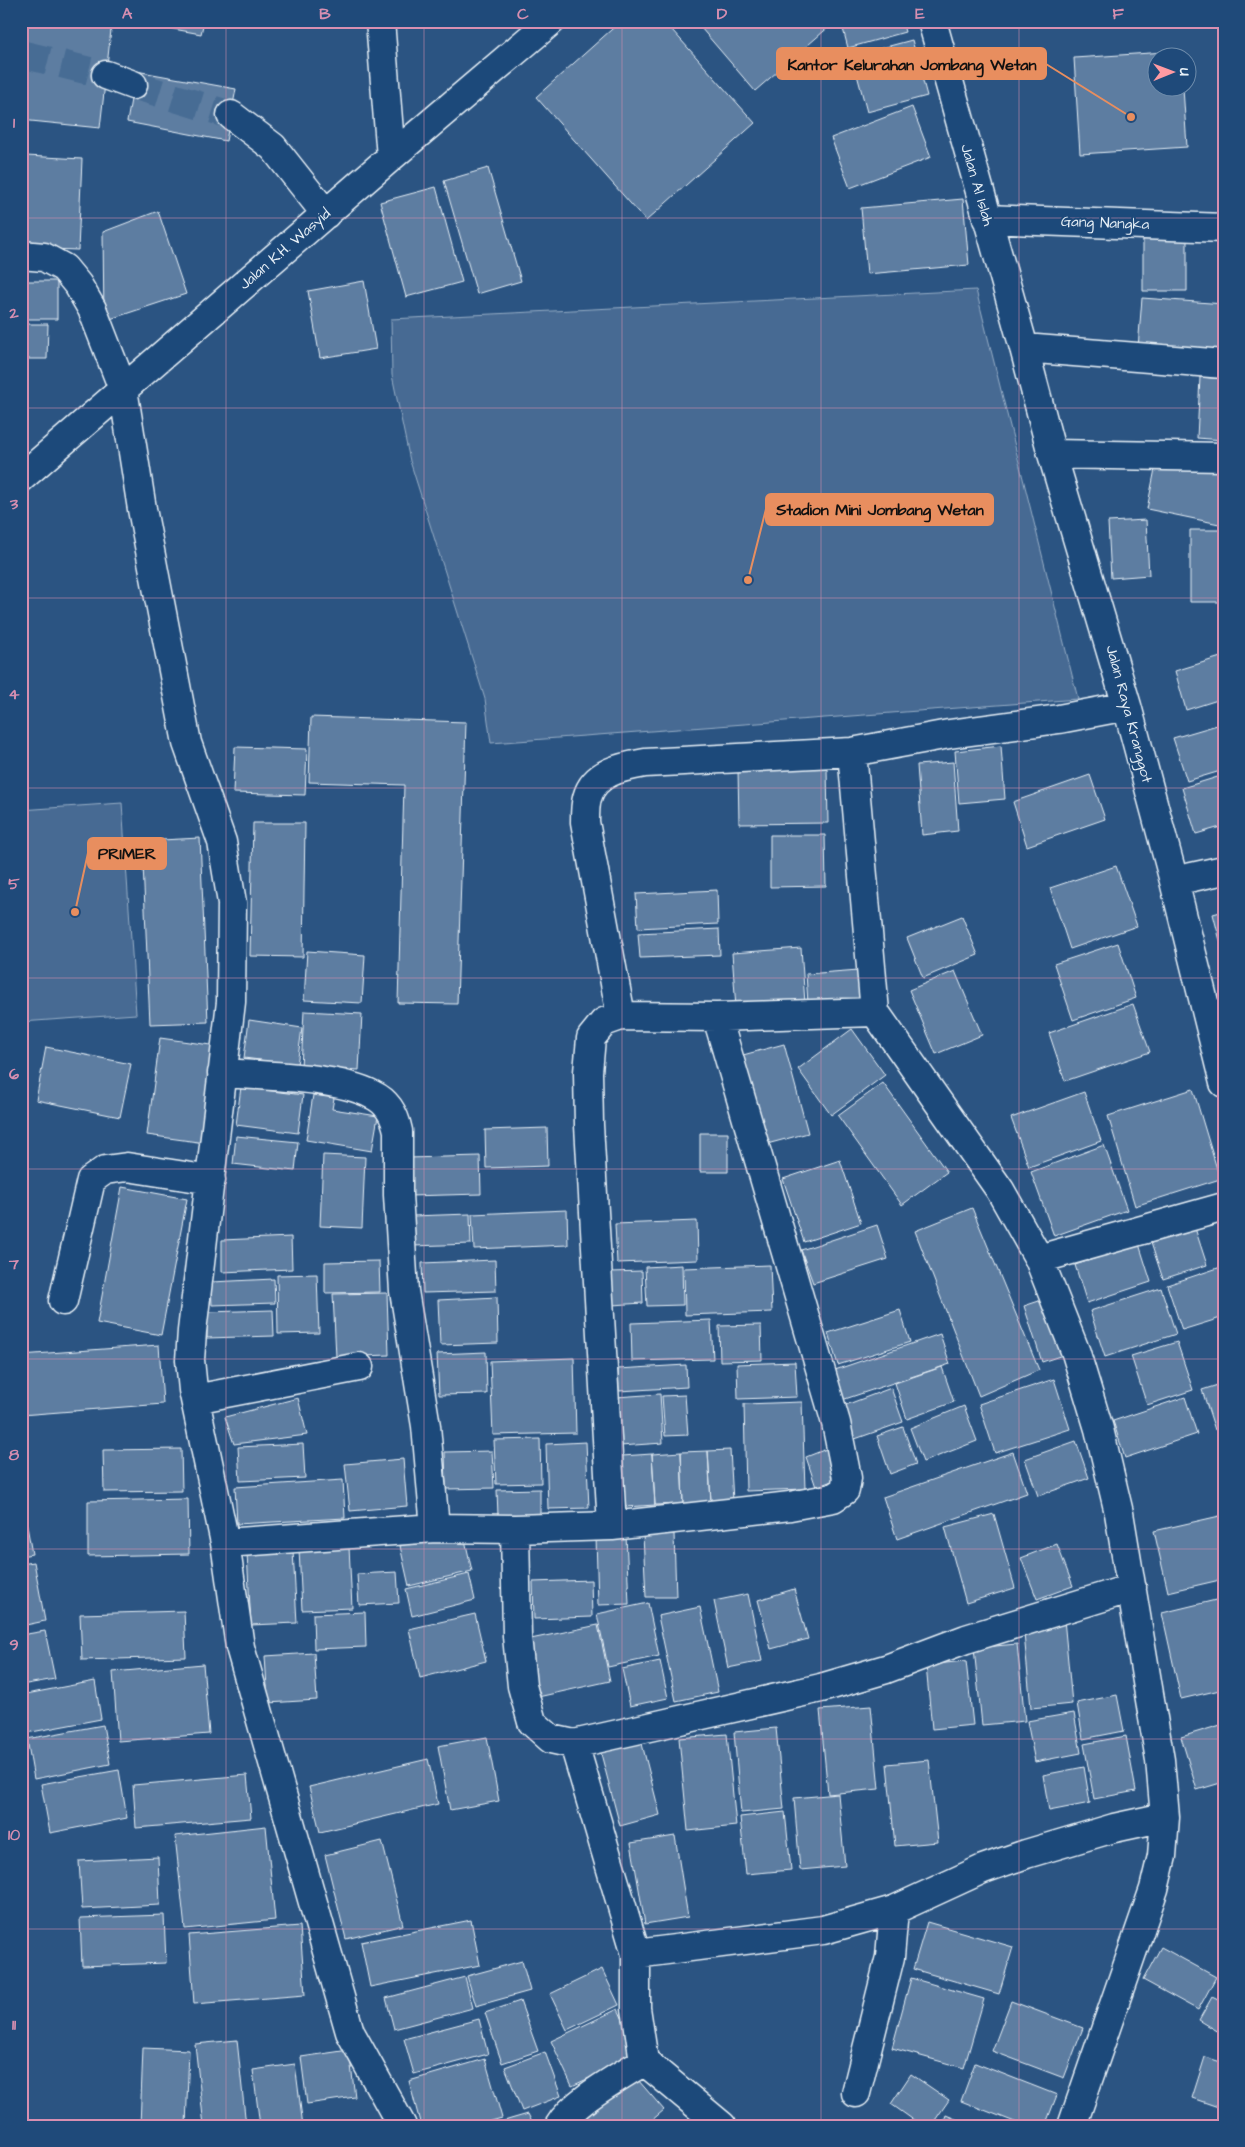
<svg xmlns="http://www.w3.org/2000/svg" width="1245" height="2147" font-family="'Architects Daughter',sans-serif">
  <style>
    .green { fill: #476b93; stroke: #98aec6 }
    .building { fill: #5d7da1; stroke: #e8f1f8 }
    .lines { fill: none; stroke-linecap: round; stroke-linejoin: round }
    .minor-tunnel { stroke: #476c94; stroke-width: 28; stroke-dasharray: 28 14; stroke-linecap: butt }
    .minor-casing { stroke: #e8f1f8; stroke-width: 31 }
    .minor { stroke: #1f4a7a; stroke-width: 28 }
    .grid { fill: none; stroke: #d78fb1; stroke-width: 1; stroke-opacity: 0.55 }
    .labels { text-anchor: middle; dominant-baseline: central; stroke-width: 4; stroke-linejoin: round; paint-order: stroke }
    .street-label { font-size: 15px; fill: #e8f1f8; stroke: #1f4a7a }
    .leader { fill: none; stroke: #e88e5f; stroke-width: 2 }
    .callout-dot { fill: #e88e5f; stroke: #1f4a7a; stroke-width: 2 }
    .callout { fill: #e88e5f; stroke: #e88e5f; stroke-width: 2 }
    .callout-label { font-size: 16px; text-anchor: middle; font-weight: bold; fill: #111 }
    .neatline { fill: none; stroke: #d78fb1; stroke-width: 2 }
    .grid-label { font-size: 16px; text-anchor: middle; font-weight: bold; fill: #d78fb1 }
  </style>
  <rect width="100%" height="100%" fill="#2b5482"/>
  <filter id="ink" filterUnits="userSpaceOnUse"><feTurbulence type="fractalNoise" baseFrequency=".02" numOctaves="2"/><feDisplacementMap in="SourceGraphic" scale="10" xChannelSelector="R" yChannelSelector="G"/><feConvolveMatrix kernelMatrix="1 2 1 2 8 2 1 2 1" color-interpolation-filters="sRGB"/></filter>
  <g filter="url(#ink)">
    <path class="green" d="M976,290L1078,699L491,743L485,699L410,461L392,375L391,319Z
      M122,803L136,1014L21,1022V810Z"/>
    <path class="building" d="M21,21H112L100,128L21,120Z
      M147,21H204L201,34L146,24Z
      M621,21H664L755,123L646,221L536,97Z
      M695,21H828L831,25L755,91Z
      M841,21H902L905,32L848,48Z
      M912,40L927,96L867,112L852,56Z
      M1181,51V58H1158V88H1183L1187,147L1080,154L1074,58Z
      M136,71L236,89L226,141L127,122Z
      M912,107L931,157L850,188L831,138Z
      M26,156L82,159L78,250L22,248Z
      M488,168L521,281L477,294L444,181Z
      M436,187L462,282L406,297L380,202Z
      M963,199L969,265L867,274L861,208Z
      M158,211L186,294L104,321L103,232Z
      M1143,237L1187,238V291H1143Z
      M21,281H57V319H21Z
      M364,281L376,349L320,358L308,291Z
      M1142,298L1224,304V354L1138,348Z
      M21,324H48L47,359H21Z
      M1200,377L1224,379V440L1197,438Z
      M1157,459L1224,472V525L1147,509Z
      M1146,520L1149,575L1111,578L1108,522Z
      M1190,530H1224V602H1190Z
      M1224,656V698L1186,710L1175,671Z
      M311,717L466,722L457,1004L398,1003L404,785L309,782Z
      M1224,723V770L1187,781L1173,738Z
      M1001,746L1005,799L959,803L955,751Z
      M235,747L307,749L305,795L233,793Z
      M953,762L958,831L922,835L917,765Z
      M827,768L828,823L739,824L738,769Z
      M1090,775L1105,819L1027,846L1013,802Z
      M1224,775V826L1196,834L1182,788Z
      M253,823H305L303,957L250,956Z
      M770,835H825L826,886L770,887Z
      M200,838L208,1022L150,1024L142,841Z
      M1116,866L1137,926L1070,949L1050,888Z
      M717,890L718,924L638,928L636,894Z
      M1224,911V956L1213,914Z
      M962,916L978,955L923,978L907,938Z
      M719,929L720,955L640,958L638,933Z
      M1118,943L1136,998L1073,1020L1054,964Z
      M801,948L805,1003L736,1008L732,953Z
      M307,951L365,955L362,1003L304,1000Z
      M859,970L861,1000L808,1003L806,974Z
      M955,971L982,1035L936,1054L909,990Z
      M1133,1004L1150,1052L1065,1081L1049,1033Z
      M304,1011L362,1014L359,1070L301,1067Z
      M249,1020L302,1028L297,1065L244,1058Z
      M852,1029L885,1075L831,1115L798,1069Z
      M160,1038L218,1046L205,1143L147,1135Z
      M784,1044L808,1133L767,1144L743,1055Z
      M46,1047L131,1064L120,1117L36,1100Z
      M883,1083L947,1172L902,1205L838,1116Z
      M241,1087L303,1095L298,1133L236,1125Z
      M1193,1089L1220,1179L1135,1206L1108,1116Z
      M1084,1092L1101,1141L1029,1167L1011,1118Z
      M313,1095L334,1098L332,1109L378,1116L372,1151L306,1140Z
      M547,1128L548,1166L486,1168L485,1130Z
      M700,1133H728V1172H700Z
      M236,1136L298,1142L295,1171L233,1164Z
      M1104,1145L1127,1210L1054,1236L1031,1172Z
      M323,1155L365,1157L362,1228L320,1226Z
      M480,1156L481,1194L409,1196L408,1158Z
      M840,1160L861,1223L804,1242L783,1179Z
      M122,1187L187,1199L161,1335L97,1323Z
      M972,1208L1039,1370L979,1396L915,1231Z
      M567,1210L568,1245L474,1249L472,1214Z
      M470,1214L471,1244L413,1246L412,1216Z
      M1192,1219L1207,1265L1163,1279L1148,1234Z
      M697,1221L698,1260L617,1263L615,1224Z
      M877,1225L888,1259L813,1283L801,1250Z
      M291,1237L292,1269L222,1272V1240Z
      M1139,1244L1151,1282L1087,1303L1075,1265Z
      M495,1260L496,1291L423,1293L422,1263Z
      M379,1261L380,1292L325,1293V1262Z
      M682,1265L683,1305L647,1306L645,1267Z
      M770,1265L772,1312L685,1315L684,1268Z
      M1224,1266V1317L1182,1330L1167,1285Z
      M642,1271L643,1303L612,1305L611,1272Z
      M317,1274L319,1333L278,1334L277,1275Z
      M274,1279L275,1303L212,1305L211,1282Z
      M1161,1288L1176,1334L1105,1357L1090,1311Z
      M387,1293L389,1355L336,1357L333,1294Z
      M497,1297L498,1343L440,1345L438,1300Z
      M1051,1297L1069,1353L1042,1362L1024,1306Z
      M273,1310L274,1336L207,1338V1312Z
      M900,1310L910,1342L838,1365L828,1333Z
      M711,1320L713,1359L632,1361L631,1323Z
      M761,1325L762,1360L720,1361L719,1326Z
      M940,1334L950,1364L842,1400L832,1371Z
      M1177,1342L1193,1390L1147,1405L1131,1356Z
      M159,1345L163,1404L21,1415V1355Z
      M486,1352L487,1394L439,1395L437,1354Z
      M574,1358L576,1433L493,1435L490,1361Z
      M795,1362L797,1397L738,1399L737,1364Z
      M686,1365L687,1387L619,1391L618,1369Z
      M942,1367L954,1402L907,1419L895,1383Z
      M1054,1379L1070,1429L995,1453L979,1404Z
      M1224,1383V1427L1215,1430L1202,1390Z
      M891,1388L903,1422L855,1439L843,1406Z
      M660,1394L663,1443L620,1446L616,1397Z
      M685,1395L688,1435L665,1436L662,1396Z
      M1185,1397L1197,1434L1125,1458L1113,1421Z
      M298,1398L307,1435L234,1444L225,1417Z
      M802,1402L805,1489L746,1491L744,1404Z
      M964,1406L977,1441L923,1462L910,1428Z
      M903,1427L916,1464L890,1474L877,1436Z
      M540,1439L541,1483L496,1484L494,1440Z
      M1076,1441L1089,1478L1038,1496L1025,1459Z
      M586,1442L589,1508L548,1509L546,1444Z
      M303,1444L305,1478L240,1481L238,1447Z
      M829,1448L840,1478L816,1487L806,1457Z
      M181,1449L182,1491L104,1492L103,1450Z
      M730,1450L733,1501L711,1502L708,1451Z
      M492,1451L494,1488L446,1489L445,1452Z
      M708,1451L711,1502L683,1504L681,1452Z
      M681,1452L683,1504L655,1505L652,1454Z
      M1013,1452L1027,1493L897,1539L883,1497Z
      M652,1454L655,1505L625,1507L622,1456Z
      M403,1459L407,1506L350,1511L345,1464Z
      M343,1480L345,1518L237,1524L235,1487Z
      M540,1489V1514L498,1516L497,1490Z
      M188,1499L189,1554L88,1556V1501Z
      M24,1509L32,1554L21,1556V1510Z
      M994,1514L1015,1588L966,1603L945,1527Z
      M1224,1515V1579L1168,1592L1154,1531Z
      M463,1531L472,1571L409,1586L400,1546Z
      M674,1534L676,1597H646L643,1535Z
      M626,1535L629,1604L598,1605L596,1537Z
      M1057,1544L1073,1586L1037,1599L1021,1558Z
      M349,1547L352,1608L302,1610L299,1549Z
      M293,1551L297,1623L251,1625L247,1553Z
      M34,1562L45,1621L21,1626V1564Z
      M397,1572L399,1603L359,1605L357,1574Z
      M469,1574L475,1600L412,1616L406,1589Z
      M591,1580L592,1617L534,1619L533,1582Z
      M794,1589L808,1639L771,1649L758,1600Z
      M748,1594L762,1661L728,1668L714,1601Z
      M1224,1598V1689L1181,1699L1162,1613Z
      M648,1603L659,1656L608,1667L597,1614Z
      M700,1607L718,1692L676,1701L658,1616Z
      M184,1611L186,1657L82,1660L80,1614Z
      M365,1612L366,1647L314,1649L313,1614Z
      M475,1614L486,1661L420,1678L409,1629Z
      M1064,1619L1072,1704L1031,1708L1023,1623Z
      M598,1625L610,1681L538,1697L526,1640Z
      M45,1631L55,1679L21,1685V1635Z
      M1017,1644L1025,1721L982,1725L974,1648Z
      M314,1653L317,1700L268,1703L265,1656Z
      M660,1661L668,1698L630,1706L622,1669Z
      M966,1661L973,1725L932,1729L926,1665Z
      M203,1664L209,1734L118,1741L113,1672Z
      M95,1681L101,1719L21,1734V1695Z
      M1117,1695L1124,1731L1083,1739L1077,1703Z
      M871,1706L879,1789L828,1794L820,1710Z
      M1074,1713L1081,1753L1035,1762L1027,1721Z
      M1224,1724V1782L1197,1790L1181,1737Z
      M103,1725L110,1764L34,1779L27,1739Z
      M776,1728L784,1809L741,1813L734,1732Z
      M727,1734L736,1826L688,1831L679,1738Z
      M640,1736L660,1815L620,1826L599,1746Z
      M1126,1736L1136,1791L1094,1799L1084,1744Z
      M487,1737L499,1801L450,1810L438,1746Z
      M428,1759L438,1804L320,1832L309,1787Z
      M929,1760L938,1842L895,1846L887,1764Z
      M1084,1767L1090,1803L1049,1811L1043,1775Z
      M119,1770L127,1818L50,1833L41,1784Z
      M247,1775L251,1818L136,1828L133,1785Z
      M838,1794L845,1866L800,1870L794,1798Z
      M785,1812L791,1870L746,1874L740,1817Z
      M266,1826L275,1920L185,1929L175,1836Z
      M675,1836L688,1917L645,1924L631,1843Z
      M382,1841L403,1925L346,1939L325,1855Z
      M158,1857L160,1905L82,1909L79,1861Z
      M164,1915L166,1963L82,1966L80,1918Z
      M471,1920L480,1965L370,1987L361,1942Z
      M927,1922L1013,1947L999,1994L913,1969Z
      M300,1926L305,1995L194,2004L189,1935Z
      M1161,1947L1216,1977L1198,2010L1143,1980Z
      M522,1961L530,1991L476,2006L467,1976Z
      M602,1969L619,2005L567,2030L550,1994Z
      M465,1977L473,2008L394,2029L386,1998Z
      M911,1978L984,1999L964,2068L892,2048Z
      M1212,1997L1224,2003V2035L1199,2020Z
      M520,2001L538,2051L502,2063L485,2013Z
      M1011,2001L1083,2028L1064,2078L992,2051Z
      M618,2009L639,2055L572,2086L551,2041Z
      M479,2019L488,2054L414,2074L404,2039Z
      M237,2040L246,2126H204L195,2044Z
      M143,2048L189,2050L186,2126H140Z
      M349,2050L355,2097L307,2104L301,2057Z
      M545,2052L561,2096L522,2111L505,2067Z
      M1205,2057L1224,2063V2109L1192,2098Z
      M485,2059L502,2118L473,2126H421L409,2081Z
      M975,2063L1057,2095L1045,2126H1025L961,2101Z
      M295,2064L303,2126H260L253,2070Z
      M632,2073L664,2110L645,2126H582L577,2120Z
      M911,2074L949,2100L931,2126H922L891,2104Z
      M528,2114L534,2126H487Z
      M946,2115L973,2126H942Z"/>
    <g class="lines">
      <path class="minor-tunnel" d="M21,54L106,75
        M133,85L231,115"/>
      <g class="minor-casing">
        <path id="minor" d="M380,21L391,157
          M932,21L1024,348L1052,454L1127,706L1174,881L1224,1083
          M106,75L133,85
          M231,115L273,147L326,214
          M987,219L1224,228
          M21,255L44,257L64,268L78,285L92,309L123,389L142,509L187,743L222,842L232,903L231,1002L192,1331L190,1360L193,1390L225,1543L240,1647L350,2032L402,2126
          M1024,348L1224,364
          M1052,454L1224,457
          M21,478L391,157L551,21
          M852,752L875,1012L1000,1190L1039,1259L1076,1353L1099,1429L1119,1513L1160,1760L1165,1817L1162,1856L1154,1889L1072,2126
          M1174,881L1224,870
          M875,1012L717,1017L621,1016L585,822C585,814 585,805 587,798C594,772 622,767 645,763L852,752L949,734L1059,719L1127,706
          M222,1073C264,1076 337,1076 373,1095C388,1102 395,1116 398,1131V1195L404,1291L426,1426L435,1528
          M1039,1259L1224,1207
          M63,1301L91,1180L105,1170L127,1167L211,1180
          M195,1399L359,1367
          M612,1526L790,1506L833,1498L845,1490L847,1478L836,1423L717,1017
          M515,1529L517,1636L522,1686L532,1722L551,1739L574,1744L821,1688L886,1669L966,1639L1132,1588
          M225,1543L435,1528L515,1529L612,1526L589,1125L588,1072L591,1038L604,1022L621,1016
          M574,1744L636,1954L823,1930L894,1910L983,1869L1026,1854L1114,1828L1165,1817
          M636,1954V2008L644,2061L722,2126
          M856,2093L890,1957L894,1910
          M559,2126C575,2100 618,2078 644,2061"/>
      </g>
      <use href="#minor" class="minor"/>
    </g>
  </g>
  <path class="grid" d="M226,21V2126M424,21V2126M622,21V2126M821,21V2126M1019,21V2126M21,218H1224M21,408H1224M21,598H1224M21,788H1224M21,978H1224M21,1169H1224M21,1359H1224M21,1549H1224M21,1739H1224M21,1929H1224"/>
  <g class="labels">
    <g class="street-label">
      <text transform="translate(977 185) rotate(74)">Jalan Al Islah</text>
      <text transform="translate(1105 223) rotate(2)">Gang Nangka</text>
      <text transform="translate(285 249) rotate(-41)">Jalan K.H. Wasyid</text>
      <text transform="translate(1129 714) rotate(75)">Jalan Raya Kranggot</text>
    </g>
  </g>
  <path class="leader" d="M1131 117L1046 64M748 580L766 509M75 912L88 853"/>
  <g class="callout-dot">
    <circle cx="1131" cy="117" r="5"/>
    <circle cx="748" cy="580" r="5"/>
    <circle cx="75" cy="912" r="5"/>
  </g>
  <g class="callout">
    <rect x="777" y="48" width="269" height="31" rx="5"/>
    <rect x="766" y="494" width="227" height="31" rx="5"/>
    <rect x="88" y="838" width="78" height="31" rx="5"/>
  </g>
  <g class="callout-label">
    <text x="912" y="70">Kantor Kelurahan Jombang Wetan</text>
    <text x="880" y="515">Stadion Mini Jombang Wetan</text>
    <text x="127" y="859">PRIMER</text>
  </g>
  <rect width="1245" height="2147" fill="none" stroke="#1f4a7a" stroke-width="55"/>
  <g transform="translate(1172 72) rotate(89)"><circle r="24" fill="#1f4a7a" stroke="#6f8dac"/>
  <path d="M0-4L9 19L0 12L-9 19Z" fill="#ff9aa2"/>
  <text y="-8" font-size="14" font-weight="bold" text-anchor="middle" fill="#e8f1f8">U</text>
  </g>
  <rect x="28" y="28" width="1190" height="2092" class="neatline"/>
  <g class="grid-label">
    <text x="127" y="19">A</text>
    <text x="325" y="19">B</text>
    <text x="523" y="19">C</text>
    <text x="722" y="19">D</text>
    <text x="920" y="19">E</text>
    <text x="1118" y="19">F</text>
    <text x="14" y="128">1</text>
    <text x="14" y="318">2</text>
    <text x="14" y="509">3</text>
    <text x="14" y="699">4</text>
    <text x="14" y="889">5</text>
    <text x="14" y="1079">6</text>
    <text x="14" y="1269">7</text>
    <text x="14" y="1460">8</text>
    <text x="14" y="1650">9</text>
    <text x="14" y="1840">10</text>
    <text x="14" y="2030">11</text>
  </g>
</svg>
